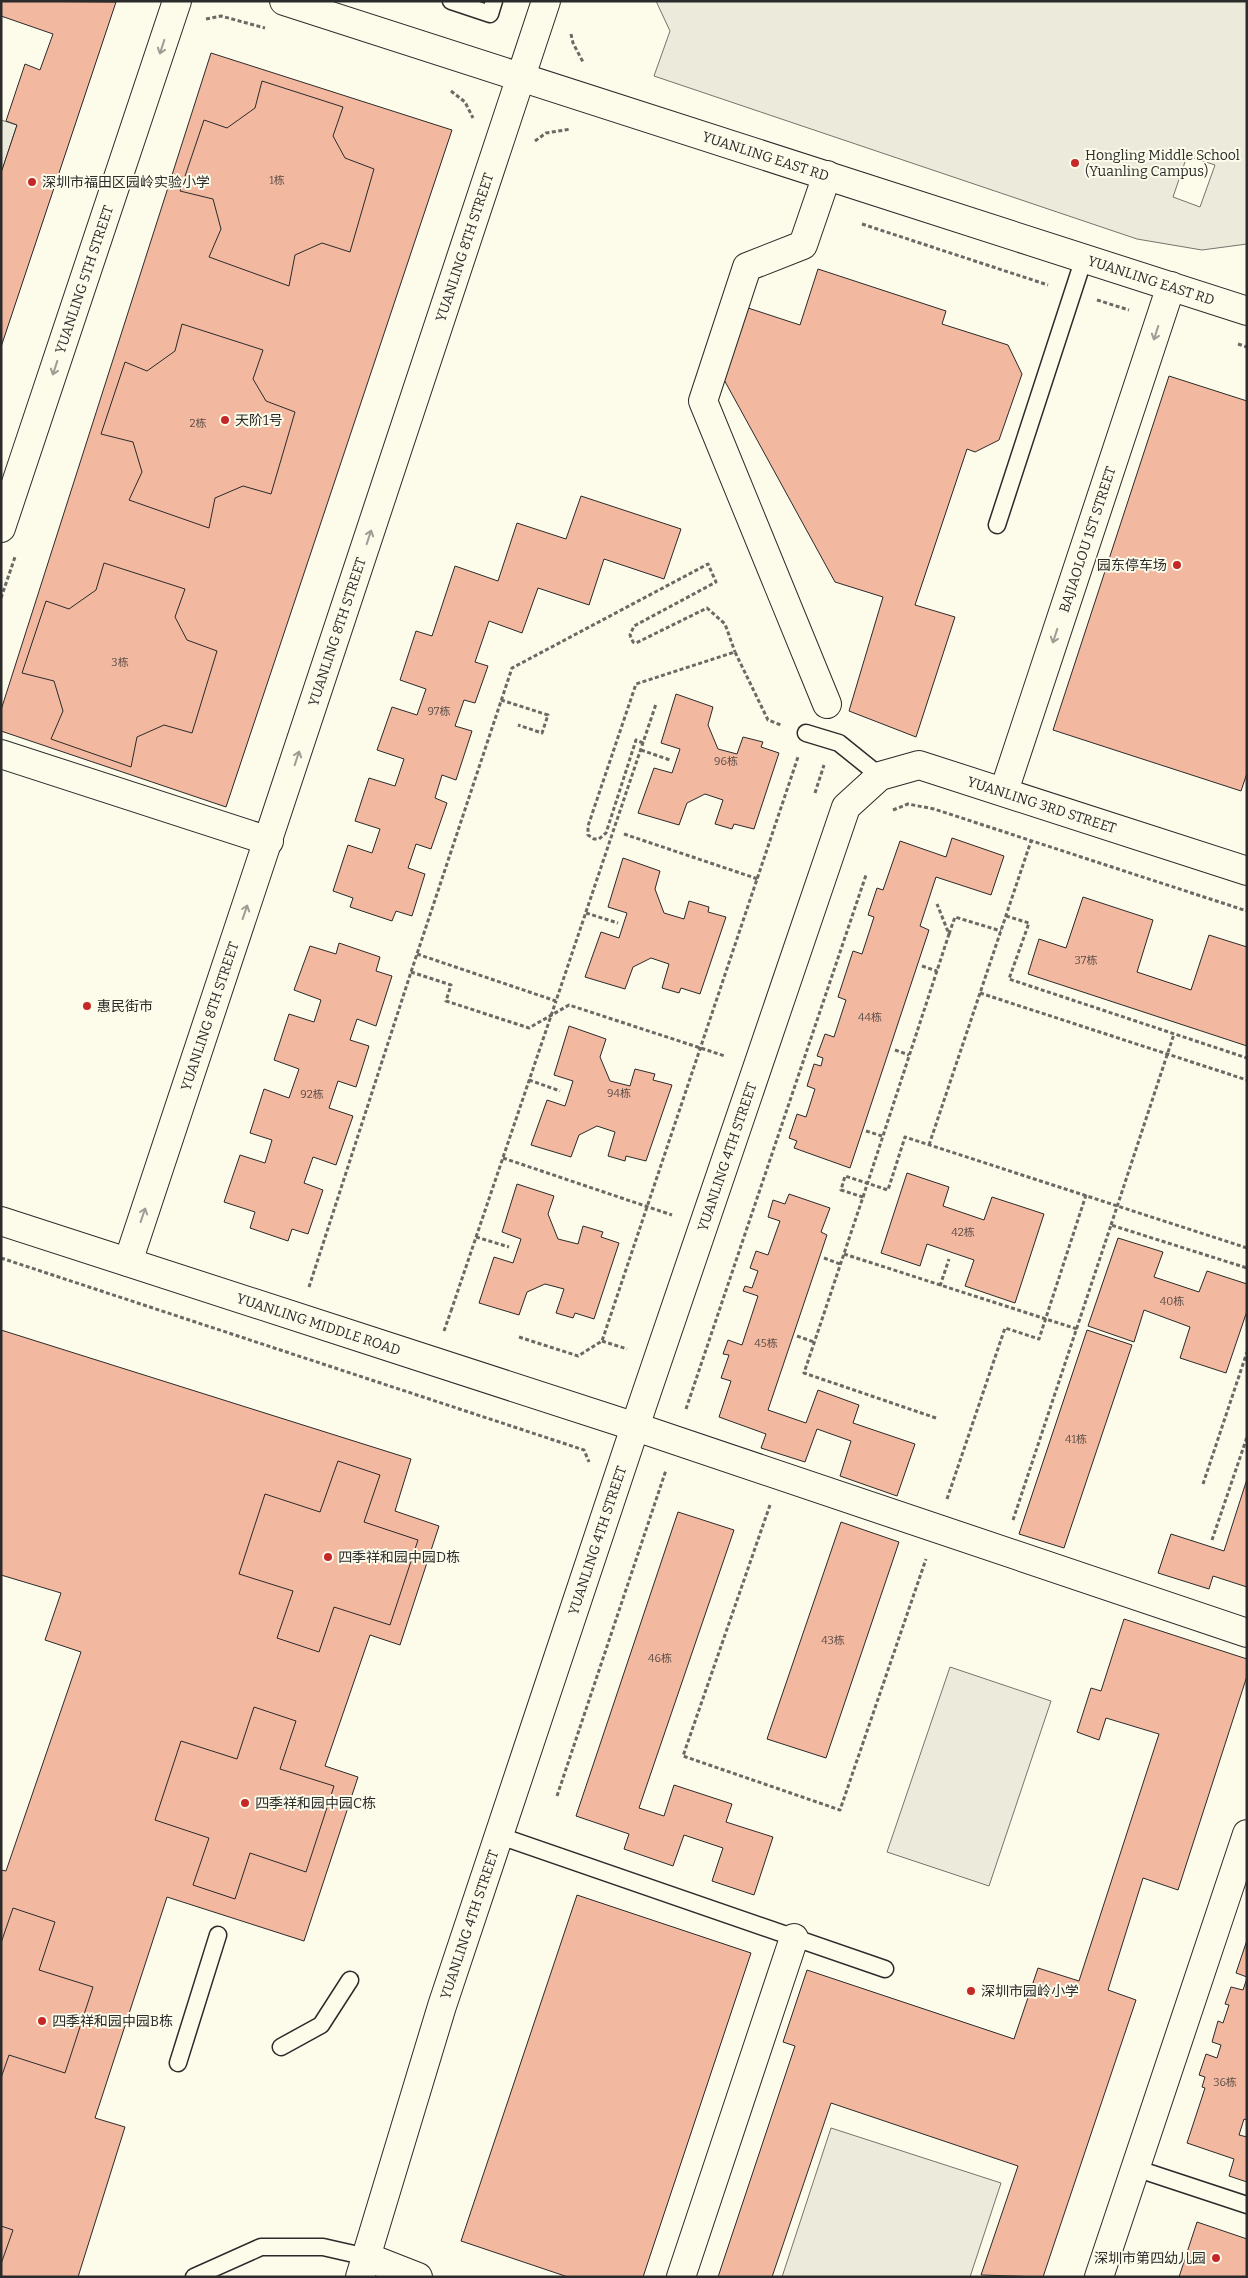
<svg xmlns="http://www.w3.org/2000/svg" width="1248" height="2278" font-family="Bitter,'Noto Sans SC',serif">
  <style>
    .green { fill: #ecebdb; stroke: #74746e; fill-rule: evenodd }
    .building { fill: #f2b8a0; stroke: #2b2b2b }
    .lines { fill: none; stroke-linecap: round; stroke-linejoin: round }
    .lane-casing { stroke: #2b2b2b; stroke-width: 19 }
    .street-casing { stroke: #2b2b2b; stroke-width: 30 }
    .secondary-casing { stroke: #2b2b2b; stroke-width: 30 }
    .path { stroke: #6a6964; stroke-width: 3; stroke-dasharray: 4 2.5; stroke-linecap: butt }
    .lane { stroke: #fdfbea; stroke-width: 16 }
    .street { stroke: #fdfbea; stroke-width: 28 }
    .secondary { stroke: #fdfbea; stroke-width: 28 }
    .path-bridge { stroke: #6a6964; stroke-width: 3; stroke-dasharray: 4 2.5; stroke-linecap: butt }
    .oneway { stroke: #9e9d94 }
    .poi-dot { fill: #c62828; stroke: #fdfbea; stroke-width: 2 }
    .labels { text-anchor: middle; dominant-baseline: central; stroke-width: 4; stroke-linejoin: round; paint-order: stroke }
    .number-label { font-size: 11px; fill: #5d4e48 }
    .poi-label { font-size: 14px; fill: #2b2b2b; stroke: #fdfbea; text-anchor: start }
    .street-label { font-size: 14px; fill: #2b2b2b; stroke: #fdfbea }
  </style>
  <rect width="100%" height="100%" fill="#fdfbea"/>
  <path class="green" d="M656,1H1247V244L1202,250L1137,239L654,76L670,31ZM1187,156L1215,165L1200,207L1173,197Z
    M1,120L17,125L1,173Z
    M950,1667L1051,1701L989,1886L887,1852Z
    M831,2128L1001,2183L970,2277H782Z"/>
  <path class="building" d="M1,1L116,2L1,347V173L17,125L6,121L25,64L40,70L53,34L1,16Z
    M211,53L452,130L226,807L1,731V710Z
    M262,81L343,107L333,136L345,158L374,169L350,252L322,243L295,255L289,286L209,257L221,229L213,199L180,191L204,120L227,128L255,108Z
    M818,269L946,311L942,324L1008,345L1022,374L999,440L975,452L967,449L915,605L955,617L916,737L849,711L883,597L835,582L722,376L745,307L800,325Z
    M182,324L263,350L253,379L266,401L295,412L271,494L243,486L215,498L209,528L129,500L142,472L133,442L101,434L125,362L147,371L175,351Z
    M1169,376L1247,401V773L1241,791L1053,730Z
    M581,496L681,529L664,579L604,559L589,605L538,588L522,633L489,621L475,662L488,666L475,703L464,700L455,726L472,731L456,780L442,775L435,798L447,803L431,849L416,844L408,868L425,874L412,916L396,911L392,921L350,907L353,898L333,891L348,845L372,853L380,829L355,821L369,778L395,786L404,759L377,750L392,707L417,715L426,689L400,680L416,631L432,636L455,566L498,581L517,523L566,539Z
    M104,563L185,589L175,617L187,640L217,651L192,733L164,725L137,737L131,767L51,739L63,711L54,681L22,673L46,601L69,609L96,590Z
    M676,694L713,707L708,725L718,749L737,754L743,737L763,742L761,747L779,753L754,829L734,824L732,829L715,824L723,800L705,794L687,803L679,825L638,813L654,768L672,773L680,749L661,743Z
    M952,838L1004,856L991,895L936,877L920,926L929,930L850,1168L794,1148L797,1141L789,1138L797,1114L806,1117L815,1089L807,1086L814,1064L821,1066L823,1058L817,1056L825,1034L834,1037L846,1000L838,997L853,951L862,954L874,917L868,915L877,888L883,890L900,841L946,857Z
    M623,858L660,871L655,889L664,913L684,919L689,901L709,907L708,912L726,917L700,994L681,988L679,993L662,988L669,964L651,958L633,967L625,989L585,977L601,932L619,938L627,913L608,907Z
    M1083,897L1153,920L1137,972L1191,990L1209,935L1247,947V1046L1028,974L1039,939L1066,948Z
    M339,943L380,957L376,971L392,976L376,1026L357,1019L350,1040L369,1046L356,1087L338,1081L329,1108L353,1116L336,1165L313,1157L304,1183L323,1190L308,1234L292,1229L288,1241L250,1228L255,1212L224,1202L240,1155L265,1163L272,1140L250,1133L264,1089L289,1098L299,1069L274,1060L289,1014L314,1022L321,1000L294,990L310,946L336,954Z
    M569,1026L606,1039L600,1057L610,1081L630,1086L635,1069L655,1074L653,1080L672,1085L646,1161L626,1156L625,1161L608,1156L615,1132L597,1126L579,1135L571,1157L531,1145L547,1100L565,1106L573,1081L554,1075Z
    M907,1173L949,1187L943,1206L984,1220L992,1197L1044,1214L1015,1303L965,1286L974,1260L927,1244L920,1266L881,1253Z
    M517,1184L554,1196L548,1214L558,1239L578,1244L583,1226L603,1232L601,1237L619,1243L594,1319L575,1313L573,1318L556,1313L564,1289L545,1284L527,1292L519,1315L479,1303L494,1257L513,1263L521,1239L502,1232Z
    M789,1194L830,1208L821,1232L827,1235L768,1410L806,1423L818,1390L859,1405L853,1423L915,1444L897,1496L840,1476L851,1441L817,1429L805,1462L761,1448L766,1434L719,1417L731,1381L721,1378L729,1355L723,1354L728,1340L742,1345L758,1296L743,1291L745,1286L752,1288L758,1271L750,1268L756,1251L768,1255L780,1221L768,1217L773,1200L785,1204Z
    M1118,1238L1163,1252L1154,1277L1199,1292L1207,1271L1247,1284V1311L1226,1373L1180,1358L1190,1327L1144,1310L1134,1342L1088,1326Z
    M1,1330L411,1459L395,1511L439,1526L400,1645L370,1635L325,1766L358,1777L304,1941L167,1897L95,2118L125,2127L78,2277H1V1870L6,1871L81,1652L45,1640L61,1593L1,1575Z
    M1087,1330L1132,1345L1064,1548L1019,1534Z
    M338,1461L380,1475L364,1522L418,1540L390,1625L334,1607L319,1652L277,1638L293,1591L239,1574L265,1494L320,1512Z
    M1247,1479V1587L1213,1576L1209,1589L1158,1573L1171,1534L1224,1551Z
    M678,1512L734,1530L639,1808L664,1816L674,1785L732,1804L726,1822L773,1837L754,1895L712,1881L723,1848L684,1835L673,1866L624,1849L629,1834L576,1816Z
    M841,1522L899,1542L826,1758L767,1739Z
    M1124,1619L1247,1659V1676L1178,1890L1143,1878L1108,1990L1136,2000L1043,2277L981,2275L1018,2166L831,2103L772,2277H718L795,2046L783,2042L807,1970L1014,2039L1038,1968L1079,1981L1159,1734L1106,1718L1099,1740L1077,1732L1091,1688L1101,1691Z
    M254,1707L296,1721L280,1769L334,1786L306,1872L250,1853L235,1899L193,1885L209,1838L155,1820L181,1741L237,1759Z
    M577,1895L751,1953L643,2277H568L461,2241Z
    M13,1908L55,1922L39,1970L93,1987L65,2073L9,2055L1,2078V1943Z
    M1247,1940V1977L1236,1973Z
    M1247,1978V2120L1244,2119L1239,2135L1247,2137V2182L1229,2176L1234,2159L1187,2143L1205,2088L1202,2087L1205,2077L1199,2075L1206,2054L1217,2058L1221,2045L1212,2042L1218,2021L1223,2023L1229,2005L1225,2004L1231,1987L1243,1990Z
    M1197,2222L1247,2239V2277H1179Z
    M1,2226L13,2230L1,2264Z"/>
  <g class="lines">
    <g class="lane-casing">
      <path id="lane" d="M451,1L490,14L494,1
        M997,525L1084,258
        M806,733L839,743L880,776
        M500,1836L885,1969
        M281,2047L321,2025L350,1980
        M178,2063L218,1935
        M1135,2168L1247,2205
        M194,2277L261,2247H323L367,2257"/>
    </g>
    <g class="street-casing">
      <g id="street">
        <path d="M827,175L803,245L747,267L703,401L827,704"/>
        <path id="s1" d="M1,528L177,1"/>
        <path d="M1,754L269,841"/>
        <path id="s2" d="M1004,791L1171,286"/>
        <path d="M636,1427L1247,1633"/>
        <path d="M367,2257L418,2277"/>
        <path id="s3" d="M360,2277L442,2006L643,1403L846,807L880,776L919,765L1247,871"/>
        <path d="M681,2277L794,1938"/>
        <path d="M1099,2277L1247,1834"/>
      </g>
    </g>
    <g class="secondary-casing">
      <g id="secondary">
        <path id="s4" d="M284,1L1247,311"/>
        <path id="s5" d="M1,1221L636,1427"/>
        <path id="s6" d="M128,1262L546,1"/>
      </g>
    </g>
    <path class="path" d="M206,19L221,16L265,28
      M571,34L573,43L583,62
      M451,91L465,102L473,118
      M535,141L546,133L571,129
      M862,224L1048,285
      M1097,300L1129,310
      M1238,344L1247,347
      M1,598L15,557
      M501,700L548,715L542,733L518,725
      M643,743L636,740L606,833L599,839H594L588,835V826L636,684L735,652L768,720L781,725
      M641,750L670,760
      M815,793L824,765
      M893,810L908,804L934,809L1247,911
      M624,834L758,879
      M586,913L618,923
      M1006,916L1029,923L1009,979L1247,1058
      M949,934L955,917L1001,931
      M417,954L556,1001L656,704
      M922,966L937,971
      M411,972L451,985L446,1001L529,1028L569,1005L725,1056
      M980,993L1247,1080
      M895,1050L909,1055
      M529,1080L560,1091
      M866,1131L882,1136
      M929,1145L1031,841
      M503,1158L672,1215
      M476,1237L509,1247
      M1,1258L584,1450L589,1462
      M824,1258L840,1264
      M940,1286L949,1259
      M309,1287L411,972L512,668L708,564L716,582L634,626L630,635L633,642L636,643L707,608L725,624L735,652
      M444,1331L451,1311
      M797,1336L814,1342
      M519,1337L578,1356L602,1341L798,757
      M602,1341L627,1349
      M686,1409L866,875
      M936,1418L804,1373L863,1197L841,1190L845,1176L888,1190L905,1137L1247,1248
      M1203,1484L1247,1352
      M947,1499L1005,1328L1039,1339L1086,1195
      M770,1505L683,1756L840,1810L926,1559
      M1013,1520L1111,1225L1247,1268
      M1212,1540L1247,1437
      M557,1796L666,1470"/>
    <use href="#lane" class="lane"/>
    <use href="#street" class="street"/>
    <use href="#secondary" class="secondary"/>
    <path class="path-bridge" d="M863,1197L949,934L937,904
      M1111,1225L1174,1034
      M844,1254L1077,1329
      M451,1311L556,1001"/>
  </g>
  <defs><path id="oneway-shaft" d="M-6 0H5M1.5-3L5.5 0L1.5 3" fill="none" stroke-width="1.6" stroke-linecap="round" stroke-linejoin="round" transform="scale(1.25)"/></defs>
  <g class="oneway">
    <use href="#oneway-shaft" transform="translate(162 47) rotate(108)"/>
    <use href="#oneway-shaft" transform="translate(1156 333) rotate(108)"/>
    <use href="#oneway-shaft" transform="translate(55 368) rotate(108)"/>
    <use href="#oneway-shaft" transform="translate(369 537) rotate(-72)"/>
    <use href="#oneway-shaft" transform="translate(1055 636) rotate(108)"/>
    <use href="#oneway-shaft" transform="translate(297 758) rotate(-72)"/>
    <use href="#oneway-shaft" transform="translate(245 912) rotate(-71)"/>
    <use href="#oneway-shaft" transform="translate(143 1215) rotate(-71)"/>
  </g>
  <g class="poi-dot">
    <circle cx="1075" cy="163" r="5"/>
    <circle cx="32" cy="182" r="5"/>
    <circle cx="225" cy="420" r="5"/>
    <circle cx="1177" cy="565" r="5"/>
    <circle cx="87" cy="1006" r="5"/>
    <circle cx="328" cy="1557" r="5"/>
    <circle cx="245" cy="1803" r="5"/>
    <circle cx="971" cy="1991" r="5"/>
    <circle cx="42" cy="2021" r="5"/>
    <circle cx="1216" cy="2258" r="5"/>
  </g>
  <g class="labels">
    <g class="number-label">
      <text x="277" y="180">1栋</text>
      <text x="198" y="423">2栋</text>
      <text x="120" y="662">3栋</text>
      <text x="439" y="711">97栋</text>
      <text x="726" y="761">96栋</text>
      <text x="1086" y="960">37栋</text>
      <text x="870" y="1017">44栋</text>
      <text x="619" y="1093">94栋</text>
      <text x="312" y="1094">92栋</text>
      <text x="963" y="1232">42栋</text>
      <text x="1172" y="1301">40栋</text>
      <text x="766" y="1343">45栋</text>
      <text x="1076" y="1439">41栋</text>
      <text x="833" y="1640">43栋</text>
      <text x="660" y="1658">46栋</text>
      <text x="1225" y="2082">36栋</text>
    </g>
    <g class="poi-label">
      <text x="1085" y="155">Hongling Middle School<tspan x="1085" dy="16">(Yuanling Campus)</tspan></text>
      <text x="42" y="182">深圳市福田区园岭实验小学</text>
      <text x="235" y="420">天阶1号</text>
      <text x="1167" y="565" text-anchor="end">园东停车场</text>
      <text x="97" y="1006">惠民街市</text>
      <text x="338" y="1557">四季祥和园中园D栋</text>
      <text x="255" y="1803">四季祥和园中园C栋</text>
      <text x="981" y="1991">深圳市园岭小学</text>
      <text x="52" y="2021">四季祥和园中园B栋</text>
      <text x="1206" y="2258" text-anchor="end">深圳市第四幼儿园</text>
    </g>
    <g class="street-label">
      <text stroke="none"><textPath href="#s4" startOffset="506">YUANLING EAST RD</textPath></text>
      <text stroke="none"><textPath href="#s6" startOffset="1069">YUANLING 8TH STREET</textPath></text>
      <text stroke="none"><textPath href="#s1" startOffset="262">YUANLING 5TH STREET</textPath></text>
      <text stroke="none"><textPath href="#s4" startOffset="911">YUANLING EAST RD</textPath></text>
      <text stroke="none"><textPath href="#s2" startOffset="265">BAJIAOLOU 1ST STREET</textPath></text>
      <text stroke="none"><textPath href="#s6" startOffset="664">YUANLING 8TH STREET</textPath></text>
      <text stroke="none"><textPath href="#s3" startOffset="1764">YUANLING 3RD STREET</textPath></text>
      <text stroke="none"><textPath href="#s6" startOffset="259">YUANLING 8TH STREET</textPath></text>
      <text stroke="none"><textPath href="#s3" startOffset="1179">YUANLING 4TH STREET</textPath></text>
      <text stroke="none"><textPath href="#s5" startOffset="334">YUANLING MIDDLE ROAD</textPath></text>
      <text stroke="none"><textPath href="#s3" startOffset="774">YUANLING 4TH STREET</textPath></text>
      <text stroke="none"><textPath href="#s3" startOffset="369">YUANLING 4TH STREET</textPath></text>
    </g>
  </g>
  <rect width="1248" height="2278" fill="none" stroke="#2b2b2b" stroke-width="5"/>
</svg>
